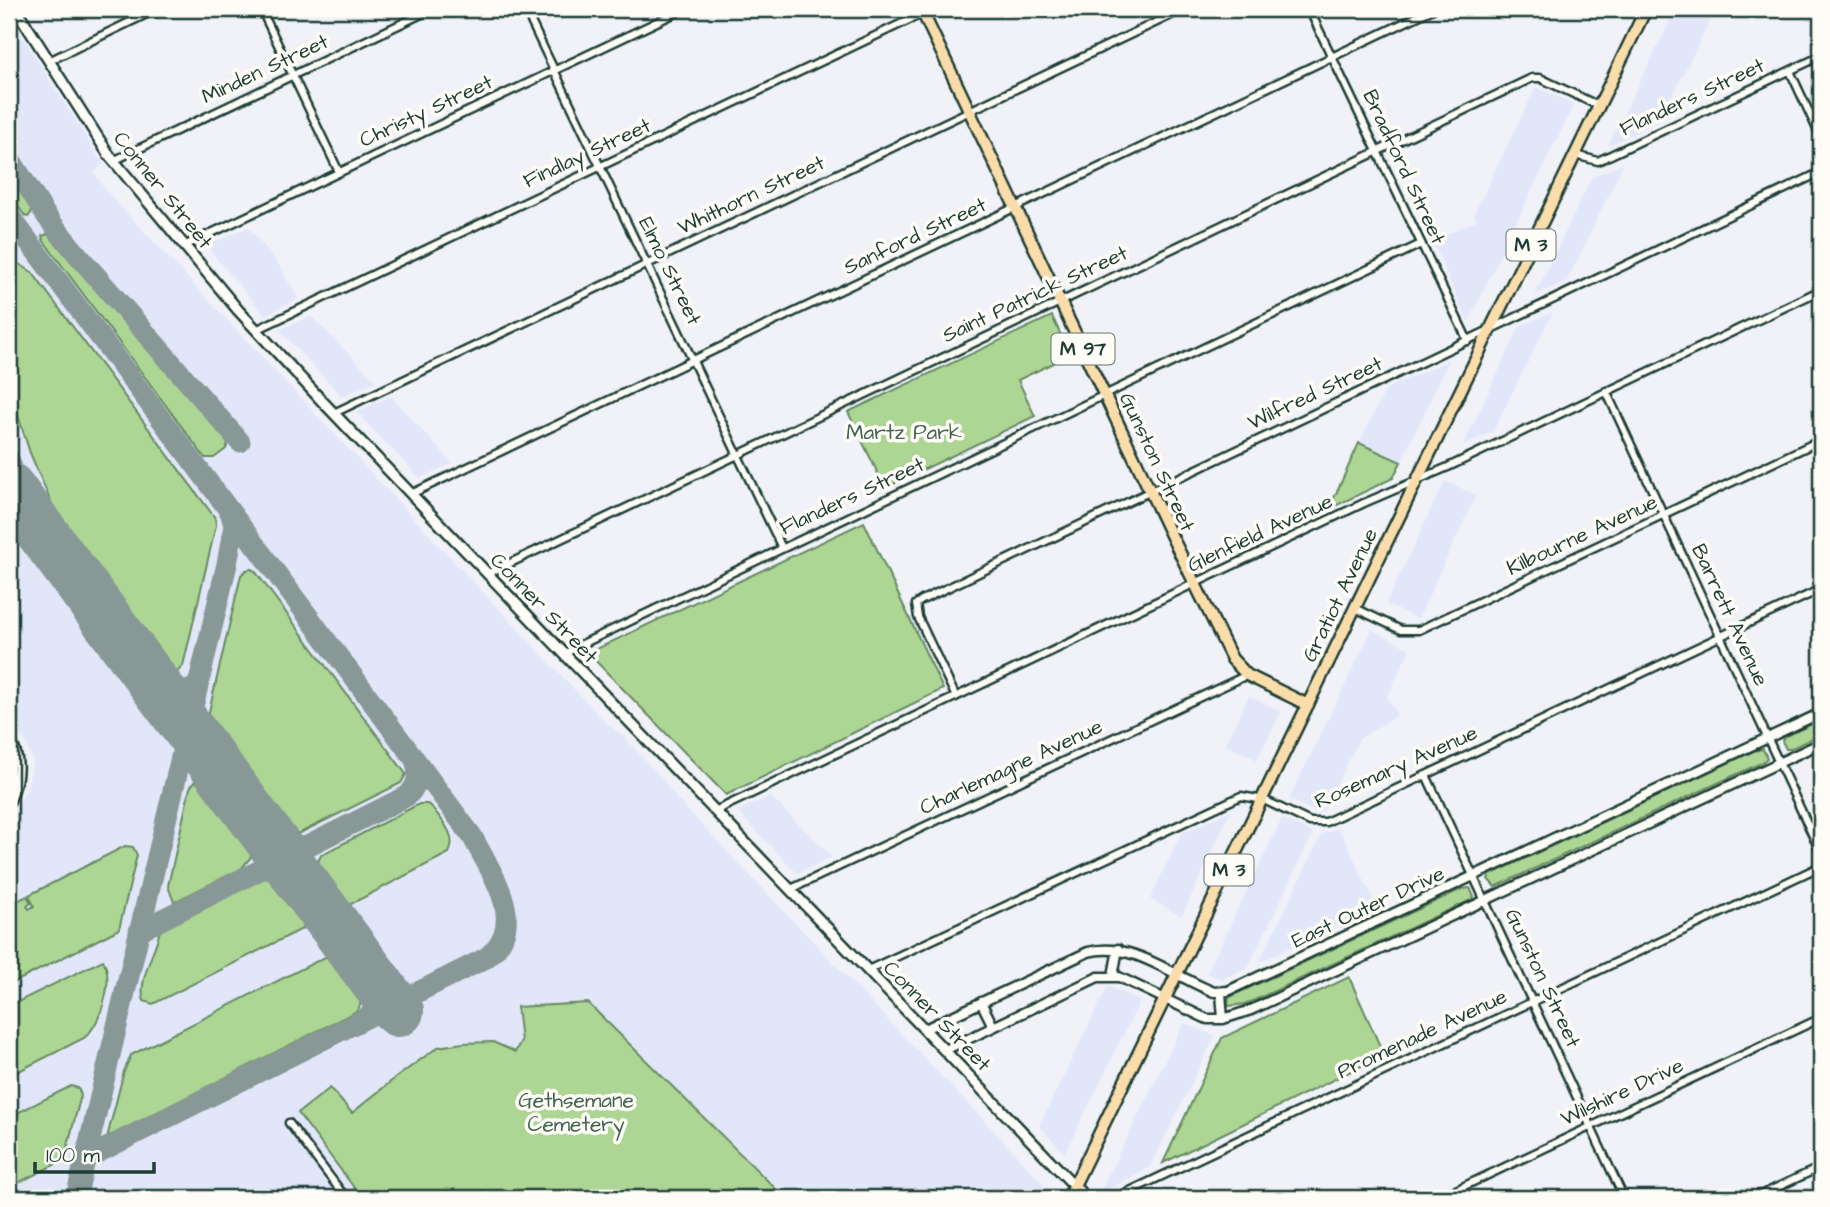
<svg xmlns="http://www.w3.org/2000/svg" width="1830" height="1207" font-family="'Architects Daughter',sans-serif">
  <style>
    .built { fill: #e1e6f9 }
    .green { fill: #add694; stroke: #668a64; stroke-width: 2 }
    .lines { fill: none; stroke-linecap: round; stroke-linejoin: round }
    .taxiway { stroke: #889896; stroke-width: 21 }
    .runway { stroke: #889896; stroke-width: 52 }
    .minor-casing { stroke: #1f3d34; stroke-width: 11 }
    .tertiary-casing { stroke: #1f3d34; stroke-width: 13 }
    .secondary-casing { stroke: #1f3d34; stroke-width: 14 }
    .primary-casing { stroke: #1f3d34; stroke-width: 15 }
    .minor { stroke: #fdfcf7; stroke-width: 6 }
    .tertiary { stroke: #fdfcf7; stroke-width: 8 }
    .secondary { stroke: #fdfcf7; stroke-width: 9 }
    .primary { stroke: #fbddab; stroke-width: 10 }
    .labels { text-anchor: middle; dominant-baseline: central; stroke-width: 7; stroke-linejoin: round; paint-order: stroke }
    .shield { fill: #fdfcf7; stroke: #62766e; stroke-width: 2 }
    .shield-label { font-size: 19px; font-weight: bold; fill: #1f3d34 }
    .street-label { font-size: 21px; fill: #1f3d34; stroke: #fdfcf7 }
    .park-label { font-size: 21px; fill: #42634c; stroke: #fdfcf7 }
  </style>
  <rect width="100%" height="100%" fill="#f0f2f8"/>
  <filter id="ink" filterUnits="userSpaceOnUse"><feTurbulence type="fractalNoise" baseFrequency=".0143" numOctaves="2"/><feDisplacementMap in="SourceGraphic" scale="14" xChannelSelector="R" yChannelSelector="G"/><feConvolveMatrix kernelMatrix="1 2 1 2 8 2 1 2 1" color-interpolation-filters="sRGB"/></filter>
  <g filter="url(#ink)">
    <path class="built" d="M1676,9H1716L1660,120L1608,146Z
      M9,16L103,164L94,172L105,190L605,722L624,737L661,778L677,799L1007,1145L1044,1185L1038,1198H785L588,1003L517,1007L521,1041L515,1052L439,1047L394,1079L351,1114L298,1113L362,1198H9V819L27,789L33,761L25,741L9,719Z
      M1536,87L1574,104L1468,322L1432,241L1477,220L1474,214Z
      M1624,163L1567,281L1535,295L1592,177Z
      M248,227L279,265L298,299L265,315L206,246Z
      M1553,312L1493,431L1463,446L1520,326Z
      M311,316L376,381L342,396L279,330Z
      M1449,360L1401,462L1359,443L1386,389Z
      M391,396L452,463H453L420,478L356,412Z
      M1445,481L1476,495L1418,619L1386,604Z
      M1372,630L1410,649L1387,697L1397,715L1359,739L1324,810L1318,813L1289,799Z
      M1249,696L1281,712L1257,760L1225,744Z
      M770,796L832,857L797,873L737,811Z
      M1231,810L1182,916L1150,899L1181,834Z
      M1282,819L1313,833L1248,968L1221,979L1207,973Z
      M1339,828L1377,907L1259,962L1322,834Z
      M1108,986L1140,1001L1065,1153L1039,1126Z
      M1184,1023L1215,1036L1150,1167L1103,1192L1102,1188Z"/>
    <path class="green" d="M9,173L31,208V213L28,217L25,216L9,194Z
      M48,234L225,437L228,443L226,449L214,458H205L43,240L42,236Z
      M19,264L32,272L215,518L216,525L183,666L177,672L169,674L77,548L51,502L30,453L9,387V265Z
      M1052,316L1070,355L1018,380L1035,416L885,488L848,412Z
      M1359,443L1401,462L1393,478L1329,509Z
      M864,522L943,689L726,795L588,653Z
      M251,569L255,571L406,774L401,783L300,833H293L284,827L211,730L213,728L208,716L241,575L246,570Z
      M1821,720V734L1790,749H1786L1782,741L1784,737Z
      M1763,749L1767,758L1763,762L1495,887L1488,879L1490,875L1754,751Z
      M202,781L250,845L251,857L241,869L174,902L168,886L190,788L194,782Z
      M419,804H427L431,806C441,820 458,835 449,853L351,904C333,900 310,874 321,855Z
      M125,846L133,847L137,855L119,929L9,985V905L27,896L31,903L27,906L29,909L34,906L29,895Z
      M269,878L280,884L306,918L302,929L153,1004L144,1001C137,982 156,950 160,930L261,879Z
      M1470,888L1474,897L1471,900L1246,1004L1228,1006L1229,998L1238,993L1462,889Z
      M333,953C344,969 371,991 357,1011L110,1136L108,1134L124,1071L131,1055Z
      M103,960C114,979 102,1024 84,1038L9,1076V1006Z
      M1349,977L1384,1055L1163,1163L1222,1038Z
      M588,1003L785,1198H362L298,1113L330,1088L352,1113L394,1079L438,1047L463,1043L493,1042L515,1052L521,1041L517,1007Z
      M71,1086L78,1088L81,1095L64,1160L18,1183L9,1181V1117Z"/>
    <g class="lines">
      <path class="taxiway" d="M9,157L47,217L77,254L240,442
        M9,215L472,836C492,875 530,923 486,958L85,1159
        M9,459L21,493L41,531
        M143,669C159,687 172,705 196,686
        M259,822C272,838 286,850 307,846
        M139,931L407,796C418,786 420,773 415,760
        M367,1017C377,1008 382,999 379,986
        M76,1198L227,564L234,525L230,511"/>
      <path class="runway" d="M9,488L398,1011"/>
      <g class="minor-casing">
        <path id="minor" d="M261,9L339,172
          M525,9L782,548
          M1309,9L1468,341
          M49,61L157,9
          M1790,71L1821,138
          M1575,155L1598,161L1821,56
          M113,161L432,9
          M184,246L684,9
          M256,330L932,9
          M1606,391L1821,853
          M334,413L1184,9
          M411,494L1433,9
          M487,574L1532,78H1540L1599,106
          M1355,608L1401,630H1419L1821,440
          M565,654L576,647L1421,244
          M956,697L918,617L916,604L922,600L1821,172
          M1426,775L1624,1198
          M715,811L1364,503L1448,467L1821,290
          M789,890L1247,675
          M868,970L1241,796L1264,800L1310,822H1326L1821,589
          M289,1123L346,1198
          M1115,1198L1821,866
          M1439,1198L1821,1018
          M1754,1198L1821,1167"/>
      </g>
      <g class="tertiary-casing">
        <path id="tertiary" d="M9,737C22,758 19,781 9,803
          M9,762V778
          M1113,976L1118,949
          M1221,993L1223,1019
          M981,1002L993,1026
          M925,1029L1088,952C1132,940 1174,977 1214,992L1228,991L1821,713
          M945,1050L1098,977H1119L1207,1019H1223L1251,1010L1821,743"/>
      </g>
      <g class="secondary-casing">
        <path id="secondary" d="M16,9L109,155L238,310L322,401L1086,1198"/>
      </g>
      <g class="primary-casing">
        <path id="primary" d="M921,9L1172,537L1232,659L1247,675L1308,705
          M1068,1198L1646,9"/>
      </g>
      <use href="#minor" class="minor"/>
      <use href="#tertiary" class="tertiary"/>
      <use href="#secondary" class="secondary"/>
      <use href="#primary" class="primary"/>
    </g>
  </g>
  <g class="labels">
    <g class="shield">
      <rect x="1506.5" y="229.5" width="49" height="31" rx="5"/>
      <rect x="1051.5" y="333.5" width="63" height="31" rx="5"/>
      <rect x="1204.5" y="854.5" width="49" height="31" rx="5"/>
    </g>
    <g class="shield-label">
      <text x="1531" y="245">M 3</text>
      <text x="1083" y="349">M 97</text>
      <text x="1229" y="870">M 3</text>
    </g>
    <g class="street-label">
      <text transform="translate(265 69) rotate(-25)">Minden Street</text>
      <text transform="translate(1692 97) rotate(-25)">Flanders Street</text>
      <text transform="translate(426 111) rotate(-25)">Christy Street</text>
      <text transform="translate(587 153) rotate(-25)">Findlay Street</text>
      <text transform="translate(1404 167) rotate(65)">Bradford Street</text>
      <text transform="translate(163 190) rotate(51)">Conner Street</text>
      <text transform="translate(751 195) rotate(-25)">Whithorn Street</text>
      <text transform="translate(915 236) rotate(-25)">Sanford Street</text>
      <text transform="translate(670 271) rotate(64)">Elmo Street</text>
      <text transform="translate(1035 294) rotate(-25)">Saint Patrick Street</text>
      <text transform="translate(1315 393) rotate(-25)">Wilfred Street</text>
      <text transform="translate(1157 462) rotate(65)">Gunston Street</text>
      <text transform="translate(852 496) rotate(-25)">Flanders Street</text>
      <text transform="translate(1260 533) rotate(-25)">Glenfield Avenue</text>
      <text transform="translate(1582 535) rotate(-25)">Kilbourne Avenue</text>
      <text transform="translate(1340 595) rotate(-64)">Gratiot Avenue</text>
      <text transform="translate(544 608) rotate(46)">Conner Street</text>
      <text transform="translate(1730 615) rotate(65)">Barrett Avenue</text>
      <text transform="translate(1011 767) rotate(-25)">Charlemagne Avenue</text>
      <text transform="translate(1396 767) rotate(-24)">Rosemary Avenue</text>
      <text transform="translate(1368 907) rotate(-25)">East Outer Drive</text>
      <text transform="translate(1543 978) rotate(65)">Gunston Street</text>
      <text transform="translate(937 1016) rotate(46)">Conner Street</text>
      <text transform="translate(1422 1034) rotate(-25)">Promenade Avenue</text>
      <text transform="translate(1622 1092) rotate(-25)">Wilshire Drive</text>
    </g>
    <g class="park-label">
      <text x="904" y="432">Martz Park</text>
      <text x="576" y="1100">Gethsemane<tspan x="576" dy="24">Cemetery</tspan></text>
    </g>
  </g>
  <rect width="1830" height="1207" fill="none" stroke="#fdfcf7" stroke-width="35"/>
  <rect x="18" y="18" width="1795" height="1172" fill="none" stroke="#1f3d34" stroke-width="2.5" filter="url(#ink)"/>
  <path d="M35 1162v10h119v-10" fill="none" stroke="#1f3d34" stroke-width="3.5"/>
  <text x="46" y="1162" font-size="21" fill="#1f3d34" stroke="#fdfcf7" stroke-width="5" paint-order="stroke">100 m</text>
</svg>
